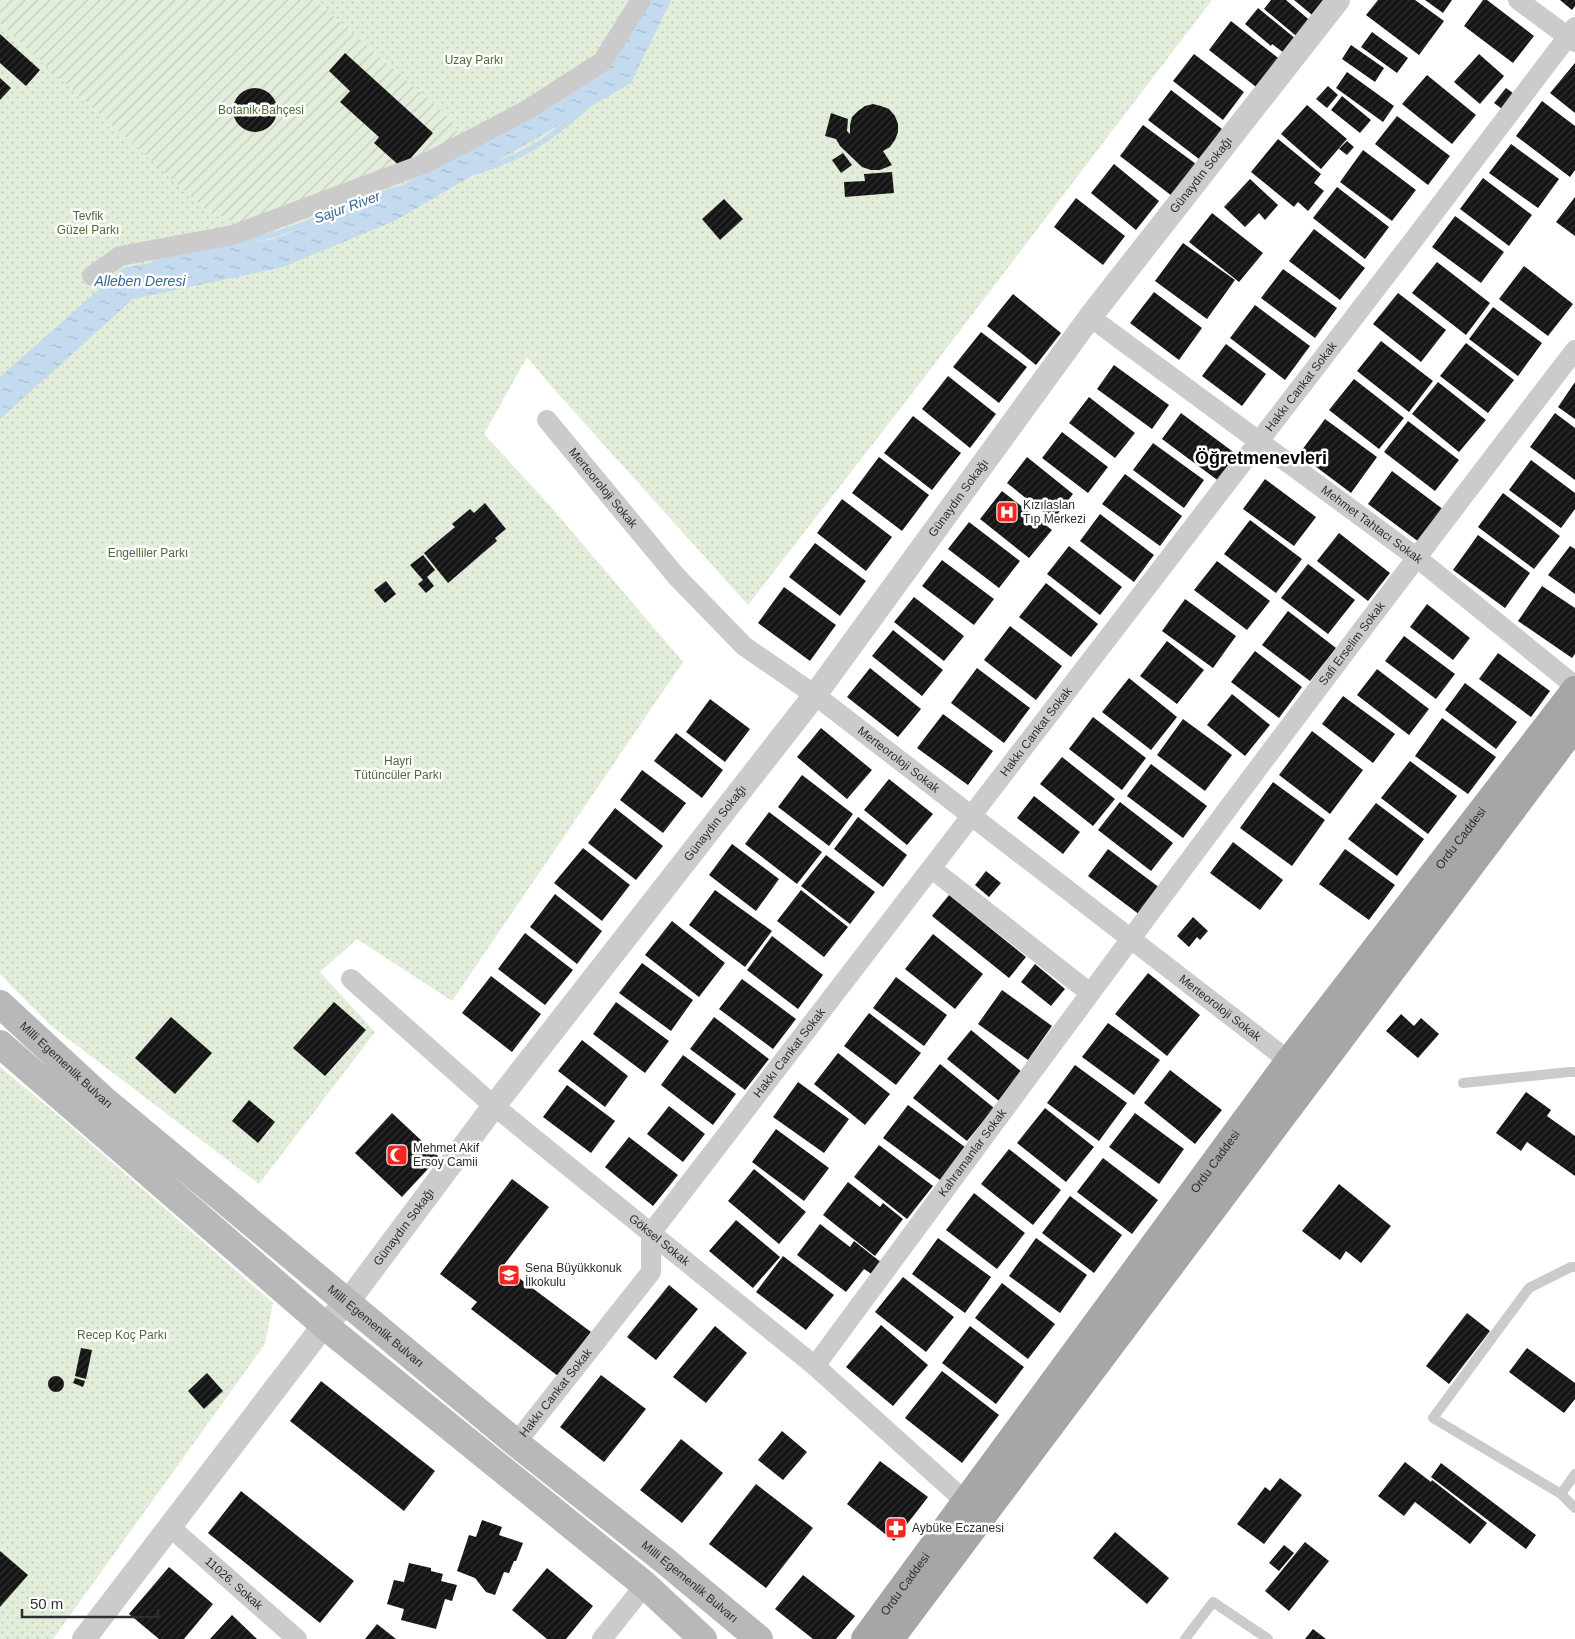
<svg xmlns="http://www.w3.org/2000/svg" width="1575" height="1639" font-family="Helvetica,sans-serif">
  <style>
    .park { fill: url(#park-dots) }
    .garden { fill: url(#garden-furrows) }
    .water { fill: url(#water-ripples) }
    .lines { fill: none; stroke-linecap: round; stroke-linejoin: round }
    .stream { stroke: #c4daef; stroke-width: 5.5 }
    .building { fill: url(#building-hatch) }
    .service { stroke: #cbcbcb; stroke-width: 10 }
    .minor { stroke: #cbcbcb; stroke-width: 20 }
    .tertiary { stroke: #cbcbcb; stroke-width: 24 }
    .secondary { stroke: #b8b8b8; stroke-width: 28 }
    .primary { stroke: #a6a6a6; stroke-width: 28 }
    .labels { text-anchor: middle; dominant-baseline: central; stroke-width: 5; stroke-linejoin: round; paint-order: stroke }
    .park-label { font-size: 12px; fill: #4b6e37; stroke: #fff }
    .street-label { font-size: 12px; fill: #2e2e2e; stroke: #fff }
    .poi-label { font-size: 12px; fill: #2e2e2e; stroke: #fff; text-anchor: start }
    .water-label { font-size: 14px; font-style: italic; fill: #346798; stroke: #fff }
    .district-label { font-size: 18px; font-weight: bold; fill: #000; stroke: #fff }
  </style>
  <defs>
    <pattern id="park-dots" width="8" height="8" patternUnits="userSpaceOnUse" patternTransform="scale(1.25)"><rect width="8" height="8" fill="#e2edda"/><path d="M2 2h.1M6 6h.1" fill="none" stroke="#c2ccbb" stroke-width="1.8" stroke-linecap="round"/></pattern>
    <pattern id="garden-furrows" width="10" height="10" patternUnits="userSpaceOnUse" patternTransform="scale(1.25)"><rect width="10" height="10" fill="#e2edda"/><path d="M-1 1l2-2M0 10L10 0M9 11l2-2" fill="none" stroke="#c2ccbb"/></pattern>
    <pattern id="water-ripples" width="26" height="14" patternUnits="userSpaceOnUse" patternTransform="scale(1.25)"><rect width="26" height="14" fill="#c4daef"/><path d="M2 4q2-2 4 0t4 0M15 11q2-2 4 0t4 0" fill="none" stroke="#a9bbcd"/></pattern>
    <pattern id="building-hatch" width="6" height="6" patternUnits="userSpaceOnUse" patternTransform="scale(1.25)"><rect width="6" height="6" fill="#151515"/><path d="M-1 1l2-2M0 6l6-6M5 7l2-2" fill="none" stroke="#2f2f2f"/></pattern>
  </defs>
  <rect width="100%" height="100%" fill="#fff"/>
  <path class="park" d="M315,0H1212L920,383L748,605L552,387L527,357L484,434L551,507L683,662L452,1001L357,939L320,972L375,1032L259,1184L50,1025L0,974V23L204,208L258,234L460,138L452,120Z
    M0,1067L59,1116L273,1303L265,1344L53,1639H0Z"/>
  <path class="garden" d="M0,0H315L452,120L460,138L258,234L204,208L23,45L0,23Z"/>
  <path class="water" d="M643,0H671L631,83L396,220L283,267L133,299L0,419V377L123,268L274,239L383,196L609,66Z"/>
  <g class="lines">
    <path class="stream" d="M475,172C519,159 549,140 583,110
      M156,262L185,254L241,243L276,234L310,222L343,207L400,188"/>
  </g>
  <path class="building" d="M1271,0H1286L1314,24L1301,40L1264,9Z
    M1294,0H1326L1317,19Z
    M1378,0H1415L1444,21L1419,55L1366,15Z
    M1425,0H1452L1443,13Z
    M1483,0H1487L1534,36L1513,63L1464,26Z
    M1560,0H1575V6L1572,10Z
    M1258,8L1296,39L1284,53L1272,44L1271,46L1245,24Z
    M1231,21L1282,61L1260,90L1209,50Z
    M1372,32L1408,58L1397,73L1361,47Z
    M0,34L40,70L26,86L0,63Z
    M1351,45L1384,68L1375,82L1342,59Z
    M345,53L433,133L402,168L374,143L379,137L340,102L350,91L329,71Z
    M1194,54L1244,92L1223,120L1173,81Z
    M1479,54L1504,76L1480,104L1454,82Z
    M1575,63V113L1550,93Z
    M1347,72L1394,106L1383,122L1336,88Z
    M1427,75L1476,115L1452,144L1402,104Z
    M0,78L11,88L0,100Z
    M1328,86L1338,95L1327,108L1316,99Z
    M233 110a22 22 0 1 1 44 0a22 22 0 1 1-44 0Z
    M1506,88L1517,96L1505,111L1494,103Z
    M1171,90L1222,129L1199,159L1148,120Z
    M1342,96L1371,120L1360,133L1331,110Z
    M1542,101L1575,126V170L1570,177L1516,136Z
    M873,104L881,106L889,109L895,116L898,124V132L895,140L890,147L883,151L892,165L880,170H871L862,167L840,146L836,139L825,136L831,113L848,119L847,131L850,134V125L852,117L858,111L865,106Z
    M1307,105L1347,139L1321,169L1281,134Z
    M1397,116L1450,156L1428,185L1375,144Z
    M1143,125L1196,164L1172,196L1120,156Z
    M1278,139L1321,174L1314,183L1324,191L1308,211L1298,202L1294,207L1251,172Z
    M1347,141L1354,147L1347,155L1339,149Z
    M1511,144L1559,179L1538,208L1489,173Z
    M1363,150L1416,190L1392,221L1340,182Z
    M843,153L852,165L841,173L832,160Z
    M1114,164L1159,201L1136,230L1091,193Z
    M892,172L894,193L845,197L844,182L865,181L864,174Z
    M1483,178L1532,215L1509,246L1460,209Z
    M1250,179L1278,205L1265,220L1259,213L1245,227L1224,207Z
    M1337,187L1389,227L1365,259L1313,218Z
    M1575,197V236L1556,222Z
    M1076,198L1125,236L1103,265L1054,227Z
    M724,199L743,219L720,240L702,219Z
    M1212,213L1263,253L1239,282L1189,242Z
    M1455,216L1504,252L1481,283L1432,247Z
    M1314,229L1365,268L1340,300L1289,261Z
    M1183,243L1235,280L1207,319L1155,281Z
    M1437,262L1490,303L1466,335L1412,293Z
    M1524,266L1573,304L1548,336L1499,299Z
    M1283,269L1337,308L1315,338L1261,298Z
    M1154,292L1202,328L1179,360L1130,323Z
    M1398,293L1446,330L1421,362L1373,324Z
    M1013,294L1061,333L1036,365L987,326Z
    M1255,305L1310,346L1285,380L1230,338Z
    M1493,307L1542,343L1518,376L1469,339Z
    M981,332L1027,367L999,403L953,367Z
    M1381,341L1433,381L1409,412L1357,371Z
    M1466,343L1514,380L1488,413L1440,376Z
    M1226,344L1266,374L1242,406L1202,376Z
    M1114,365L1169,405L1152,429L1097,389Z
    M948,376L996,414L970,448L922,409Z
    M1354,379L1404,418L1379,449L1329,410Z
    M1438,382L1486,420L1459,452L1412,414Z
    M1575,382V419L1558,407Z
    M1089,397L1135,433L1115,458L1069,423Z
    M1181,413L1240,457L1220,482L1162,439Z
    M1555,413L1575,428V480L1530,447Z
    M913,416L961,453L932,490L884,453Z
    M1325,419L1377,457L1351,493L1299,454Z
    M1408,421L1459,460L1435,491L1384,452Z
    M1062,432L1108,467L1088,493L1042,458Z
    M1153,443L1204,480L1184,508L1133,470Z
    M879,457L929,495L902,531L852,493Z
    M1027,457L1073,494L1053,520L1007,483Z
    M1531,460L1575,493V509L1561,528L1509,490Z
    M1392,471L1444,510L1419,542L1368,504Z
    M1125,474L1182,516L1160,546L1102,504Z
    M1265,479L1316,517L1294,546L1243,509Z
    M1002,491L1052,530L1029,558L980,519Z
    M1503,493L1560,536L1534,569L1478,527Z
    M842,499L892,537L866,571L817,533Z
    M485,503L506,529L495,538L497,541L448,583L424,553L455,527L452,524L470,509L474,513Z
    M1100,514L1154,555L1134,582L1080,541Z
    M1250,520L1302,559L1276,593L1224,554Z
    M969,522L1020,561L999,588L948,549Z
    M1339,533L1390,573L1368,601L1317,561Z
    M1478,535L1530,573L1505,608L1453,570Z
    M815,543L866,581L840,616L789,577Z
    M1069,546L1122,587L1100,615L1047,574Z
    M1570,546L1575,549V594L1548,575Z
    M423,555L435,570L427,577L434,586L426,593L418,584L423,580L410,565Z
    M942,560L994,599L974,625L922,586Z
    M1217,561L1270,601L1247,630L1194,590Z
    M1308,564L1355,600L1328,634L1281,598Z
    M386,581L396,594L385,603L374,590Z
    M1046,583L1098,624L1071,657L1019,617Z
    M1542,586L1575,608V654L1572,658L1518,621Z
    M784,587L836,625L810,661L758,623Z
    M914,597L964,636L944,661L894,622Z
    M1185,599L1236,636L1213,668L1162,631Z
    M1427,604L1470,638L1453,660L1410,627Z
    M1288,611L1336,648L1310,681L1262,645Z
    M1010,626L1062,666L1036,700L984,660Z
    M893,630L943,670L922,696L872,656Z
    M1404,636L1455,674L1436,699L1385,661Z
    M1167,641L1204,670L1177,704L1140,676Z
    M1255,651L1302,687L1279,718L1231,682Z
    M1498,653L1550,691L1531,717L1479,679Z
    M870,668L921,709L898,737L847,697Z
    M977,668L1030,708L1004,743L951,703Z
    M1377,669L1429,709L1409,735L1357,695Z
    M1129,678L1177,717L1151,750L1102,712Z
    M1465,683L1517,722L1496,749L1445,710Z
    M1232,694L1270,725L1245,756L1207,725Z
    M1343,696L1395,734L1373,763L1322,724Z
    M710,699L750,729L725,762L686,732Z
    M943,714L993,751L968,785L917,748Z
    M1093,717L1146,758L1122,790L1069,749Z
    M1442,718L1496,757L1468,794L1415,756Z
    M1183,719L1232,755L1205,791L1157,755Z
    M821,728L872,770L847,799L797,757Z
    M1312,731L1363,770L1330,814L1279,775Z
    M676,733L723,770L702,798L654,761Z
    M1062,757L1115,799L1093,826L1040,784Z
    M1410,761L1457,796L1428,834L1381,798Z
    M1151,764L1207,806L1183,838L1127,796Z
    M642,770L686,803L663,833L620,800Z
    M802,775L853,814L829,846L778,807Z
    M889,779L933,814L907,845L864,810Z
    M1273,782L1325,820L1292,866L1240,828Z
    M1034,796L1080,832L1063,854L1017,818Z
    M1120,802L1173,843L1151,871L1098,830Z
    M1376,803L1424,839L1397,876L1348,839Z
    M615,808L663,846L636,880L588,843Z
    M769,812L822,852L797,884L745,844Z
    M858,817L907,855L883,887L834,849Z
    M1233,842L1283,880L1260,910L1210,873Z
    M732,844L779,879L756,911L709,875Z
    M583,848L630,885L602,921L554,883Z
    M1108,849L1160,888L1140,915L1088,876Z
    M1345,849L1395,885L1369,920L1319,884Z
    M826,855L875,892L850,924L801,886Z
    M986,871L1001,883L989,897L975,885Z
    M715,890L772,931L745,967L689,925Z
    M801,890L848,927L824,957L777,921Z
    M555,894L602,931L577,964L530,927Z
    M949,895L1026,957L1009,978L932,916Z
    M1193,917L1208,931L1200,940L1197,937L1189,947L1177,936Z
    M672,921L725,963L699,997L645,955Z
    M525,933L573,970L545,1005L498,969Z
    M933,934L983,974L955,1009L905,969Z
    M772,936L823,975L798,1009L747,970Z
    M642,963L693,1000L671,1031L619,993Z
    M1035,964L1065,989L1051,1006L1021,982Z
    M1148,973L1200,1015L1167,1056L1115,1014Z
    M491,976L541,1014L512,1052L462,1013Z
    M896,977L947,1015L924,1046L873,1008Z
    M742,979L796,1019L773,1049L719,1009Z
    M1002,990L1052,1026L1028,1060L978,1024Z
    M334,1002L366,1030L325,1076L293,1048Z
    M616,1002L669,1041L645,1073L593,1034Z
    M869,1013L921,1053L896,1085L844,1046Z
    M1401,1014L1414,1026L1421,1018L1439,1034L1418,1058L1386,1031Z
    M171,1017L212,1053L175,1094L135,1058Z
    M714,1017L769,1059L745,1090L690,1049Z
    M1108,1023L1160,1060L1134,1095L1082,1057Z
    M971,1030L1022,1072L999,1101L947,1059Z
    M582,1040L628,1076L605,1107L558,1071Z
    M838,1053L890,1094L865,1125L814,1084Z
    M683,1055L736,1094L713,1125L661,1085Z
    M940,1064L994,1108L967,1141L913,1098Z
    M1075,1065L1127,1103L1099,1141L1047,1103Z
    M1170,1070L1222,1110L1195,1144L1144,1103Z
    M798,1082L849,1119L824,1153L773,1117Z
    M567,1085L615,1121L591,1153L543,1117Z
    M1526,1092L1551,1110L1547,1116L1575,1136V1176L1527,1142L1521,1151L1496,1133Z
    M249,1100L275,1122L258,1143L232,1121Z
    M908,1105L969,1150L944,1183L883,1138Z
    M669,1106L705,1134L683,1162L647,1134Z
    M1045,1108L1094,1147L1066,1182L1017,1143Z
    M392,1113L439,1157L402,1197L355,1153Z
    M1135,1113L1184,1149L1159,1184L1109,1147Z
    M776,1129L829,1168L804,1201L752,1162Z
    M629,1137L678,1175L653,1206L605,1167Z
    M879,1145L933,1186L907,1219L854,1177Z
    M1009,1149L1061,1190L1033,1225L981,1184Z
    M1103,1158L1158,1200L1132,1234L1077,1192Z
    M754,1169L806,1212L779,1244L728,1201Z
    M512,1179L549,1207L503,1266L591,1332L558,1376L471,1309L477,1302L440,1274Z
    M848,1182L880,1207L883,1203L903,1219L875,1256L823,1215Z
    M1339,1184L1391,1226L1361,1263L1346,1251L1340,1260L1302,1231Z
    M974,1193L1025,1233L997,1269L946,1230Z
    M1070,1196L1122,1235L1094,1273L1042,1233Z
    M736,1220L780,1257L753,1288L709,1251Z
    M820,1224L850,1247L854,1241L882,1263L873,1275L864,1269L846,1292L797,1255Z
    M938,1238L991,1277L965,1313L912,1274Z
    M1036,1238L1087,1275L1060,1313L1009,1276Z
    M783,1256L834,1295L806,1330L756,1292Z
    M903,1277L954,1317L926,1352L875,1312Z
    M1002,1283L1055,1324L1028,1359L975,1318Z
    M669,1285L698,1309L656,1360L627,1337Z
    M1467,1313L1490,1331L1449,1384L1426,1366Z
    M881,1325L928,1365L893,1406L846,1367Z
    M715,1326L747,1353L706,1403L673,1377Z
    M970,1326L1024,1367L996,1404L942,1363Z
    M81,1348L92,1350L86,1379L75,1376Z
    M1527,1348L1575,1383V1399L1564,1413L1509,1372Z
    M942,1371L999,1415L962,1463L905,1418Z
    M207,1373L223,1391L204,1409L188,1391Z
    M601,1375L646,1409L604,1462L560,1427Z
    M48 1384a8 8 0 1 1 16 0a8 8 0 1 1-16 0Z
    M75,1378L85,1381L83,1387L73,1383Z
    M321,1381L435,1471L404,1511L290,1421Z
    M782,1431L807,1452L783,1480L758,1460Z
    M681,1439L723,1473L682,1523L640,1490Z
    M880,1461L928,1497L894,1541L847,1504Z
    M1405,1462L1431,1482L1432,1480L1487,1523L1470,1544L1415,1502L1404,1516L1378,1496Z
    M1441,1463L1536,1535L1526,1549L1431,1477Z
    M1280,1478L1302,1495L1264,1544L1237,1524L1265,1487L1270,1491Z
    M756,1484L813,1528L766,1588L709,1544Z
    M241,1491L354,1581L320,1623L208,1533Z
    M482,1520L502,1527L499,1535L523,1543L516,1561H514L509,1573L504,1572L495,1595L486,1592L475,1578L457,1571L469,1535L476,1537Z
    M1115,1532L1169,1578L1147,1604L1093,1558Z
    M1305,1542L1329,1561L1289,1611L1265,1591Z
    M1284,1545L1294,1553L1279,1571L1269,1563Z
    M0,1551L28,1575L0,1607Z
    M409,1563L431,1568V1571L443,1574L441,1581L457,1585L452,1601L445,1599L436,1629L401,1620L404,1609L387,1604L394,1580L404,1582Z
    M169,1567L213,1604L184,1639H159L129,1614Z
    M547,1568L593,1606L566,1639H547L512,1610Z
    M803,1575L855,1616L836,1639H813L775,1609Z
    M232,1615L257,1639H210Z
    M377,1624L396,1639H365Z
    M1313,1629L1326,1639H1305Z"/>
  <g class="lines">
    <path class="service" d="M1463,1083L1569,1072H1575
      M1575,1267H1571L1529,1288L1433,1418L1561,1494L1575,1508
      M1561,1494L1575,1474
      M1185,1639L1213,1602L1268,1639"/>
    <g class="minor">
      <path d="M1518,0L1575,42"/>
      <path d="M92,276L120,256L233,235L426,163L527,110L602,62L641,0"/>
      <path id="s1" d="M1090,317L1416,557L1575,686"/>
      <path id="s2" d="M547,420L676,576L744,646L815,695L1289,1061"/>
      <path d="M932,869L1090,993"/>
      <path id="s3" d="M351,979L494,1106L815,1366L965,1501"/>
      <path id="s4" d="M815,1366C1066,1025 1317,686 1575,350"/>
      <path id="s5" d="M516,1443L651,1272V1233L1415,238L1575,27"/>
      <path id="s6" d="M170,1527L297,1639"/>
      <path d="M602,1639L645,1585"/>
    </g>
    <path class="tertiary" id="s7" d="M84,1639L324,1325L347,1303L494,1106L815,695L1090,317L1338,0"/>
    <g class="secondary">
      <path id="s8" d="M0,1004L104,1100L516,1443L664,1560L759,1639"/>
      <path d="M0,1044L324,1325L645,1585L703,1639"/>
    </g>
    <g class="primary">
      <path id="s9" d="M865,1639L1289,1061L1575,690"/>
      <path d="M890,1639L1575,726"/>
    </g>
  </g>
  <defs>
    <g id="hospital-square" transform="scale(1.125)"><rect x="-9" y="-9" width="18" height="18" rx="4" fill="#f6251f" stroke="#fff"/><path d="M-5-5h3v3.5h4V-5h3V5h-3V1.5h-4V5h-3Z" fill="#fff"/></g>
    <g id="mosque-square" transform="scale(1.125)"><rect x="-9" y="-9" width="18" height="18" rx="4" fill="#f6251f" stroke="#fff"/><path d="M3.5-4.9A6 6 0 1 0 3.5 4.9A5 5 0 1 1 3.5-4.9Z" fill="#fff"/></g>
    <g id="school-square" transform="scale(1.125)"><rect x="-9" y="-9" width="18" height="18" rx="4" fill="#f6251f" stroke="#fff"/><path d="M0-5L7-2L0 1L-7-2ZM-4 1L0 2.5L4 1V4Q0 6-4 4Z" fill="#fff"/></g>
    <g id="pharmacy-square" transform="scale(1.125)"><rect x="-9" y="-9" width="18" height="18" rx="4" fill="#f6251f" stroke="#fff"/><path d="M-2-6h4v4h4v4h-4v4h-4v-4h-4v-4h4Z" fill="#fff"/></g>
  </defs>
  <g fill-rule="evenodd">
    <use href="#hospital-square" x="1007" y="512"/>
    <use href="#mosque-square" x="397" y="1155"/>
    <use href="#school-square" x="509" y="1275"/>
    <use href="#pharmacy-square" x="896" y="1528"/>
  </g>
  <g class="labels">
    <g class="park-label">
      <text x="474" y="60">Uzay Parkı</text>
      <text x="261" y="110">Botanik Bahçesi</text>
      <text x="88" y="216">Tevfik<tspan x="88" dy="14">Güzel Parkı</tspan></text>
      <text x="148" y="553">Engelliler Parkı</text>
      <text x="398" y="761">Hayri<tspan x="398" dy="14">Tütüncüler Parkı</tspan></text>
      <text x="122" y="1335">Recep Koç Parkı</text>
    </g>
    <g class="street-label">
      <text stroke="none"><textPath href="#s7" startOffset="1842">Günaydın Sokağı</textPath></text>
      <text stroke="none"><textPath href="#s5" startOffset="1324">Hakkı Cankat Sokak</textPath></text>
      <text stroke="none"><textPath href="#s2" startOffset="88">Merteoroloji Sokak</textPath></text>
      <text stroke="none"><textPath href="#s7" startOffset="1438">Günaydın Sokağı</textPath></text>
      <text stroke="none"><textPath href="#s1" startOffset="350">Mehmet Tahtacı Sokak</textPath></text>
      <text stroke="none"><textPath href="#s4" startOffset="900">Safi Erselim Sokak</textPath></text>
      <text stroke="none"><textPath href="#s5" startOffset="889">Hakkı Cankat Sokak</textPath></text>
      <text stroke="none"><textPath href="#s2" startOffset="492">Merteoroloji Sokak</textPath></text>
      <text stroke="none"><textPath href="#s7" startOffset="1032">Günaydın Sokağı</textPath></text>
      <text stroke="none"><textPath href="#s9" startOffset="998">Ordu Caddesi</textPath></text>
      <text stroke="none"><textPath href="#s2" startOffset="898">Merteoroloji Sokak</textPath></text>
      <text stroke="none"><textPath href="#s5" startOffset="484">Hakkı Cankat Sokak</textPath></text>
      <text stroke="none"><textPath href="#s8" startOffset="90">Milli Egemenlik Bulvarı</textPath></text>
      <text stroke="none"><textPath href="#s4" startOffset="265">Kahramanlar Sokak</textPath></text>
      <text stroke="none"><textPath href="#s9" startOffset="592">Ordu Caddesi</textPath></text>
      <text stroke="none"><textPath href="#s7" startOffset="522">Günaydın Sokağı</textPath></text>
      <text stroke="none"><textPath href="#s3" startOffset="404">Göksel Sokak</textPath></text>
      <text stroke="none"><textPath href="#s8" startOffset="495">Milli Egemenlik Bulvarı</textPath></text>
      <text stroke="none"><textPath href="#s5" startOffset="64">Hakkı Cankat Sokak</textPath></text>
      <text stroke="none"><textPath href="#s8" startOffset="900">Milli Egemenlik Bulvarı</textPath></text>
      <text stroke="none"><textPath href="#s6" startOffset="85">11026. Sokak</textPath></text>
      <text stroke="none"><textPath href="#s9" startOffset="68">Ordu Caddesi</textPath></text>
    </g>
    <g class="poi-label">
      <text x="1023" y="505">Kızılaslan<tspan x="1023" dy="14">Tıp Merkezi</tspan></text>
      <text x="413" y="1148">Mehmet Akif<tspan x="413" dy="14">Ersoy Camii</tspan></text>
      <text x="525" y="1268">Sena Büyükkonuk<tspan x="525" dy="14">İlkokulu</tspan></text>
      <text x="912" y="1528">Aybüke Eczanesi</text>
    </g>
    <g class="water-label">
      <text transform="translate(347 207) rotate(-20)">Sajur River</text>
      <text x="140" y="281">Alleben Deresi</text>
    </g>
    <g class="district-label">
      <text x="1261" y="458">Öğretmenevleri</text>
    </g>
  </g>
  <path d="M22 1609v8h136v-8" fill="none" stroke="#2e2e2e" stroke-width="2.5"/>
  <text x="30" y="1609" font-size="15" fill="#2e2e2e" stroke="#ffffff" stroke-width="4" paint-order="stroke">50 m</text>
</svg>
